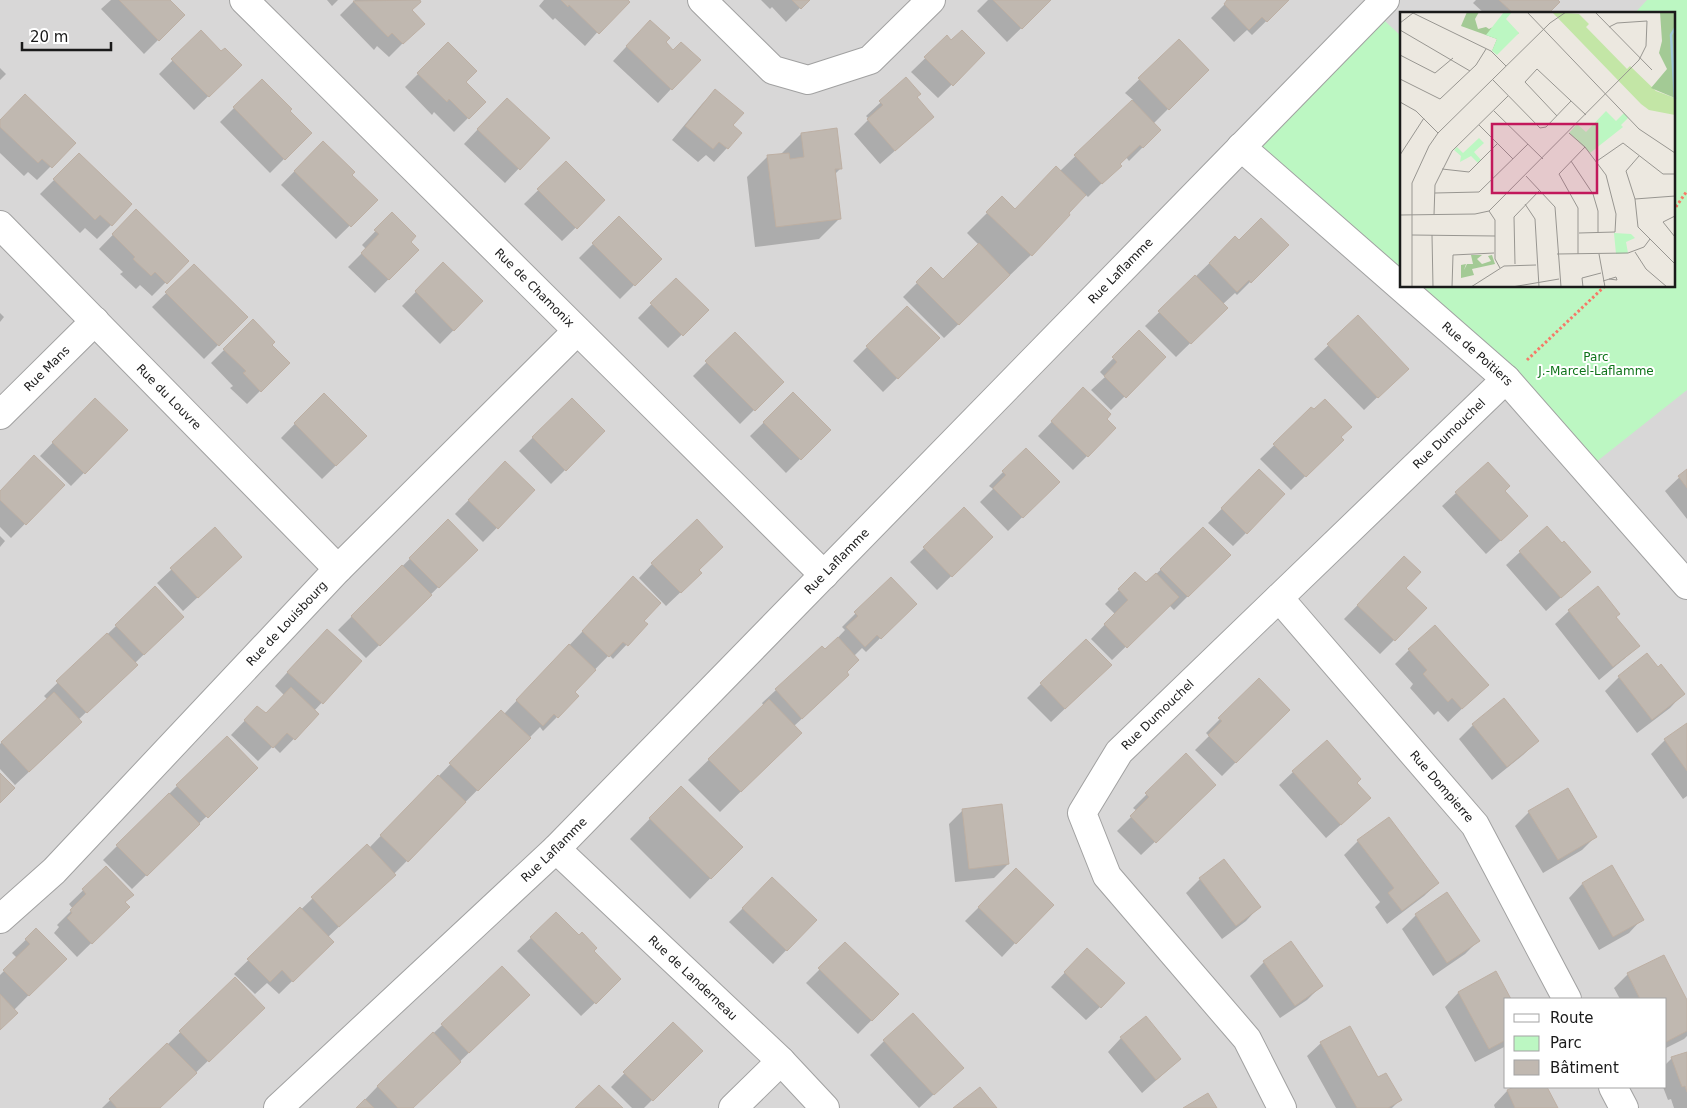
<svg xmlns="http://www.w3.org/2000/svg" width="1687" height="1108" font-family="'DejaVu Sans',sans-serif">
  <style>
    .residential { fill: #d8d7d7; fill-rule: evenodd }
    .park { fill: #bcf7c2 }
    .shadow { fill: #0003 }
    .building { fill: #c0b8b0; stroke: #bdafa3 }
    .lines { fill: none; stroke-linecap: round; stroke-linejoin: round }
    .minor-casing { stroke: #a1a1a1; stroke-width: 30 }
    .path { stroke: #f57a68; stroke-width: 3; stroke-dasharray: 2.5 2.5; stroke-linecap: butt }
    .minor { stroke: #fff; stroke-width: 28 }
    .labels { text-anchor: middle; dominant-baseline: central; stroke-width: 4; stroke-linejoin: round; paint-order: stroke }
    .street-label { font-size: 12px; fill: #1a1a1a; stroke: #fff }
    .park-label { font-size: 12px; fill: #0e7319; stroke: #fff }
    .inset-river { fill: none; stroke: #a1cbd9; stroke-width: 2.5 }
    .inset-road { fill: none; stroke: #989691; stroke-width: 1 }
    .view { fill: #c2185b; fill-opacity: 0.15; stroke: #c2185b; stroke-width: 2.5 }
    .inset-edge { fill: none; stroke: #1a1a1a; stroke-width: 2.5 }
  </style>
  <rect width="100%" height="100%" fill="#ece8e0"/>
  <path class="residential" d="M0,0H1687V1108H0ZM1401,14H1673V286H1401ZM1506,999H1666V1087H1506Z"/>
  <path class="park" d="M1647,0H1687V390L1586,470L1241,147L1374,11L1401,36V286H1673V14H1634Z"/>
  <path class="shadow" d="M111,0H168L183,15L144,54L101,9Z
    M327,0H338L332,6Z
    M355,0H418L420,2L410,11L409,37L389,57L377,46L374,50L340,15Z
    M544,0H626L585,46L555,18L553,20L539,6Z
    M761,0H808L786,22L772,7L770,9Z
    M988,0H1050L1007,42L977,11Z
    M1229,0H1288L1252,35L1247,30L1234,42L1211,18Z
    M1476,0H1556L1547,14H1485L1473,3Z
    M201,32L221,53L240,65L194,110L159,74Z
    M637,35L664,42L671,89L658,103L613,61Z
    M947,37L951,42L984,53L938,98L911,72Z
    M1179,41L1207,70L1153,124L1160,130L1129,161L1126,157L1106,179L1088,197L1085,194L1031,255L944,338L903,297L931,269L943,280L979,245L967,233L1002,198L1015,210L1060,171L1133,100L1125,93Z
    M448,44L464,82L484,102L454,132L434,112L432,115L405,87Z
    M0,68L6,74L0,80Z
    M906,79L915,98L933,117L880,164L854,134L869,119L866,116Z
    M262,80L288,111L310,133L270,173L220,122Z
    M715,91L731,126L727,148L714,162L706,155L698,162L672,140L702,104Z
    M493,113L548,138L505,183L464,144Z
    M0,121L74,143L37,180L28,172L24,176L0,153Z
    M801,134L841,168L834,175L840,218L819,239L755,247L747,177L767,157L780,155Z
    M323,142L350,175L376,200L336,239L281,185Z
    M79,155L131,205L97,239L85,228L80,233L40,194Z
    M566,163L604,200L562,241L524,204Z
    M136,211L187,261L152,296L140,285L136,289L120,274L123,272L99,249Z
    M392,214L409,242L417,250L375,293L348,267L366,249L362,245Z
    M619,218L660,259L620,299L579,258Z
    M1235,238L1239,242L1287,245L1237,295L1235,293L1223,304L1226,308L1176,357L1145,326Z
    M443,264L482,301L440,344L402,306Z
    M194,266L246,317L204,359L152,307Z
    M676,279L707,310L668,348L638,318Z
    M907,307L938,338L883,392L853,361Z
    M0,313L4,317L0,322Z
    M1358,317L1393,382L1364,410L1314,359Z
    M253,321L270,345L288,363L247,404L230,388L233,386L211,363Z
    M1139,332L1164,357L1111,410L1091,390L1105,377L1100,372Z
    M735,334L782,382L740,424L693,376Z
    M324,394L366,436L322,479L281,438Z
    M793,394L829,430L786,473L750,436Z
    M572,399L604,431L551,484L519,451Z
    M1070,403L1105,419L1115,428L1073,470L1038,436Z
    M1311,409L1342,440L1291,490L1260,459Z
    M81,413L126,430L71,486L40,456Z
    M1026,449L1058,482L1008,531L980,502L993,489L989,486Z
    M505,463L534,490L483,542L455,514Z
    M1259,470L1246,533L1233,546L1208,523Z
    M1687,470V519L1665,491Z
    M63,485L11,538L0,527V492Z
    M1504,491L1527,516L1486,554L1442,506L1456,493Z
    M964,509L991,537L937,590L910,562Z
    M448,521L476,550L366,658L338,630Z
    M1203,528L1229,555L1174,610L1169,605L1112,660L1091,639L1115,614L1105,604L1135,574L1146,584Z
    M215,529L227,570L183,611L157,583Z
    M0,536L5,541L0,547Z
    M1520,552L1589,572L1546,611L1506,565Z
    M652,564L686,587L666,606L639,578Z
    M1391,571L1404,588L1394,640L1380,654L1344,619Z
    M890,579L915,604L866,652L862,648L854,656L834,689L794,726L780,753L720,812L688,780L764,706L762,703L776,690L825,651L845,630L842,627Z
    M155,588L169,630L135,663L122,678L78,720L67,736L15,785L0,769V744L47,699L44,696Z
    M620,592L646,624L613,659L609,655L573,692L557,717L543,731L540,727L380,888L328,937L332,942L279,994L267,983L255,994L234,974L367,846L369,848L501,712L504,714Z
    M1569,611L1638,646L1624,659L1599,680L1555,624Z
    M313,644L360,661L314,711L318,714L280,753L273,746L258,761L231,735L258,707L266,715L284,695L275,686Z
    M1409,650L1487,685L1448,722L1438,711L1434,715L1410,688L1413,684L1395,664Z
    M1647,655L1657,668L1683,694L1670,708L1637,733L1605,691L1619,677Z
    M1096,679L1051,722L1027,698L1041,684Z
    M1259,680L1288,710L1222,776L1195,750L1209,736L1206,733Z
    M1504,700L1537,741L1523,755L1492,780L1459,739L1473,725Z
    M1687,724V796L1683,799L1651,754L1665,740Z
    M1186,755L1201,798L1141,855L1117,831L1137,811L1133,808Z
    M256,768L132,889L103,860L177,786Z
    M1293,772L1355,783V812L1326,838L1279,785Z
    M681,787L741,847L690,899L630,839Z
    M963,810L1008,864L994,878L955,882L949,824Z
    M1529,812L1596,836L1582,850L1543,873L1515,826Z
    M1358,841L1438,883L1424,896L1387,924L1375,907L1380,902L1344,855Z
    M106,868L124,902L128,907L77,957L54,933L59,927L57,925L73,909L69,904Z
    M1016,870L1015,943L1002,957L965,921Z
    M772,879L815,920L773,964L729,922Z
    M1200,879L1259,907L1246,921L1222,939L1186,893Z
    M1582,884L1642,919L1629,933L1599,950L1569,898Z
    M556,914L620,979L581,1016L517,951Z
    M1416,915L1478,941L1465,954L1433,976L1402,929Z
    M36,930L65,958L14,1010L0,1029V975L17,958L12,953Z
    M845,944L897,994L858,1034L806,983Z
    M1264,962L1321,986L1307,1000L1280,1018L1250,976Z
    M1074,963L1100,1007L1086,1020L1051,987Z
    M502,968L514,1009L412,1108H357L377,1087Z
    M1495,973L1509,999H1506V1046L1475,1062L1445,1007L1458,993Z
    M1628,974L1687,1003V1036L1684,1039L1666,1048V999H1620L1614,988Z
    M235,979L263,1008L159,1108H102Z
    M673,1024L701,1051L644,1108H632L611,1087Z
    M1121,1038L1180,1059L1142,1093L1108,1052Z
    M884,1041L948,1081L919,1108L870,1055Z
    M1321,1043L1378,1079L1400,1100L1392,1108H1336L1307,1056Z
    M1687,1053V1108H1674L1671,1099L1668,1100L1663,1087H1666V1064L1672,1058Z
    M1516,1087H1546L1556,1108H1495L1494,1105L1507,1091Z"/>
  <path class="building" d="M119,0H170L185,15L159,41Z
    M420,0L421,2L412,10L425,24L403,44L392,33L388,37L353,1Z
    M561,0H628L630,2L599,34L569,5L568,7Z
    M792,0H810L801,9Z
    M993,0H1051L1022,29Z
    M1227,0H1289L1267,22L1262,17L1249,30L1224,4Z
    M1499,0H1558L1560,2L1548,14H1514Z
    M650,20L670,38L666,42L673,50L681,42L701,60L672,90L626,46Z
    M201,30L221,51L225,48L242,65L209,97L171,59Z
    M962,30L985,53L953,86L924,57L947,35L951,40Z
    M1179,39L1209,70L1169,110L1138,78Z
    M448,42L477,71L466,82L486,102L469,119L449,99L447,102L417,73Z
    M906,77L921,94L917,97L934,117L895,151L867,119L883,105L879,101Z
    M262,79L292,109L290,111L312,133L285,160L233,107Z
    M715,89L744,113L733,125L742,133L728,149L719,142L713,149L685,126Z
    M25,94L76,143L52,168L42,159L38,163L0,127V120Z
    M507,98L550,138L520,170L477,129Z
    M1132,100L1161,130L1143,148L1140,145L1120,164L1122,166L1102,184L1074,155Z
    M837,128L842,169H835L841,219L776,227L767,155L789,153L790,159L804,157L801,133Z
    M323,141L355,172L352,175L378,200L351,227L294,171Z
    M79,153L132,204L112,226L100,215L95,220L53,179Z
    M566,161L605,200L577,229L537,189Z
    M1056,166L1086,195L1069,213L1070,215L1032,256L986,212L1002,196L1015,209Z
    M136,209L189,261L167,284L155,272L151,276L133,259L135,257L112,234Z
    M392,212L416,236L411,242L419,250L389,280L361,253L379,234L374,230Z
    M619,216L662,259L635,286L592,243Z
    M1261,218L1289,245L1251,283L1249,280L1237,292L1209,263L1235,236L1239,240Z
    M979,243L1010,275L959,325L916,282L931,267L943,279Z
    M443,262L483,301L454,331L415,291Z
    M194,264L248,317L219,346L165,292Z
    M1195,275L1228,308L1191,344L1158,311Z
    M676,278L709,310L683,336L650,303Z
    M907,306L940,338L898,379L866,346Z
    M1358,315L1409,369L1378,398L1327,344Z
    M253,319L275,342L272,345L290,363L261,392L243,373L246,371L223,349Z
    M1139,330L1166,357L1126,398L1104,376L1117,362L1112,357Z
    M735,332L784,382L755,411L705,361Z
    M1083,387L1111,414L1107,419L1116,428L1088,457L1051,421Z
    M793,392L831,430L801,460L763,422Z
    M324,393L367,436L336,466L294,423Z
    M95,398L128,430L85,474L52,442Z
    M572,398L605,431L566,471L532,437Z
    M1325,399L1352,427L1341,437L1344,440L1306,477L1273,444L1311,407L1314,409Z
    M1026,448L1060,482L1023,518L993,488L1006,475L1002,471Z
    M34,455L65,485L26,525L0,500V491Z
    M505,461L535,490L498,529L468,500Z
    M1488,462L1510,486L1505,491L1528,516L1501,541L1455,492Z
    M1259,469L1285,494L1247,534L1221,508Z
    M1687,469V488L1678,476Z
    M964,507L993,537L952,577L923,547Z
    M448,519L478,550L439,588L409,558Z
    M697,519L723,547L699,570L702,573L681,593L651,563Z
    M1547,526L1562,543L1564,541L1591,572L1561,598L1519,551Z
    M215,527L242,557L198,598L170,568Z
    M1203,527L1231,555L1188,597L1160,569Z
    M1404,556L1421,572L1406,588L1427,608L1395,641L1357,605Z
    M402,565L432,595L380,646L351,616Z
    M1135,572L1146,582L1156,573L1179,597L1127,648L1104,624L1128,600L1118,589Z
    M633,576L661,603L644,621L648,624L628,646L623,642L609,657L582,631Z
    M891,577L917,604L881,639L877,635L865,647L846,627L858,616L854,612Z
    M155,586L184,617L144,655L115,625Z
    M1598,586L1620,614L1616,617L1640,646L1613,667L1568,610Z
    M1435,625L1489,685L1462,709L1452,698L1448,702L1423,674L1427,670L1408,649Z
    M327,629L362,661L323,704L287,672Z
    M107,633L138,665L87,713L56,681Z
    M838,637L859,660L847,672L849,675L802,719L775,689L822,646L825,649Z
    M1086,639L1112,665L1065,709L1040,683Z
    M569,644L596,670L575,692L579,696L558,718L554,714L543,726L516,700Z
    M1647,653L1658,667L1661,664L1685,694L1652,720L1618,676Z
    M1259,678L1290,710L1236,763L1208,735L1222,721L1218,718Z
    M291,687L319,714L295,740L287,733L273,748L244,720L257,706L266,713Z
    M54,692L82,722L29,772L1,742Z
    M1504,698L1539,741L1507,767L1472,724Z
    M769,699L802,733L741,792L708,759Z
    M501,710L531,738L478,791L449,763Z
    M1687,723V771L1664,739Z
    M227,736L258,768L208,818L176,785Z
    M1327,740L1361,779L1357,783L1371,798L1341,825L1292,771Z
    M1186,753L1216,785L1156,843L1130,816L1149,797L1145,793Z
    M0,773L15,788L0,803Z
    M438,775L466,802L408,862L380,835Z
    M681,786L743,847L711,879L649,818Z
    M1568,788L1597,837L1558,860L1528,811Z
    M169,793L200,824L147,876L116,845Z
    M1002,804L1009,864L969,869L962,809Z
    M1389,817L1439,883L1402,911L1388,893L1394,888L1357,840Z
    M367,844L396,875L339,927L311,897Z
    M1224,859L1261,907L1236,926L1199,878Z
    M1612,865L1644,920L1613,937L1582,883Z
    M106,866L134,895L125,902L130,907L92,944L67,918L72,913L70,910L86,894L82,889Z
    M1016,868L1054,905L1016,944L978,907Z
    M772,877L817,920L787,951L742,908Z
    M1447,892L1480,941L1447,963L1415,914Z
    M300,907L334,942L293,982L282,970L270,982L247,959Z
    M556,912L579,935L582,932L597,948L594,951L621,979L596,1004L530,937Z
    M36,928L67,959L29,996L3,970L30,944L25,939Z
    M1291,941L1323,986L1295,1006L1263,961Z
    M845,942L899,994L872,1021L818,968Z
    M1087,948L1125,983L1101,1008L1064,972Z
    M1664,955L1687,1000V1031L1666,1042V999H1640L1627,973Z
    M502,966L530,995L469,1053L441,1024Z
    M1496,971L1511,999H1506V1040L1489,1049L1458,992Z
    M235,977L265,1008L209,1062L179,1031Z
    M0,994L18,1013L0,1030Z
    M913,1013L964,1068L934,1095L883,1040Z
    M1146,1016L1181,1059L1156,1080L1120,1037Z
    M673,1022L703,1051L653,1101L623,1072Z
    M1350,1026L1378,1077L1386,1073L1402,1100L1388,1108H1357L1320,1042Z
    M433,1032L461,1062L413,1108H398L377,1086Z
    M167,1043L197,1073L160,1108H117L109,1099Z
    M1687,1052V1092L1685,1086L1682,1087L1671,1057Z
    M599,1085L623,1108H575Z
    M980,1087L997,1108H953Z
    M1514,1087H1547L1558,1108H1515L1507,1090Z
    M1208,1093L1217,1108H1183Z
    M365,1099L374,1108H356Z"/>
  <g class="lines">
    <g class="minor-casing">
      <g id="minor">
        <path id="s1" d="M244,0L824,575"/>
        <path d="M702,0L773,70L808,80L870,60L931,0"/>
        <path id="s2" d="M1241,147L1506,379L1687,585"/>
        <path id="s3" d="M0,225L338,569"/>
        <path id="s4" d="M0,415L95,321"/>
        <path id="s5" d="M1279,598L1475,825L1567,999"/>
        <path id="s6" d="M556,849L781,1061L825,1108"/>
        <path id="s7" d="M0,919L54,871L338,569L577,331"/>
        <path d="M1613,1087L1624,1108"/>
        <path id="s8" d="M278,1108L556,849L1385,0"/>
        <path d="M733,1108L781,1061"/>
        <path id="s9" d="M1282,1108L1247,1039L1107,876L1082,813L1119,752L1506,379"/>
      </g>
    </g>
    <path class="path" d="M1673,211L1687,191
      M1527,360L1605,286"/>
    <use href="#minor" class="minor"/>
  </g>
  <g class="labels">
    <g class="street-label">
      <text stroke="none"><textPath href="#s8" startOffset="1188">Rue Laflamme</textPath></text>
      <text stroke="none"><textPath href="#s1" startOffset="409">Rue de Chamonix</textPath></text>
      <text stroke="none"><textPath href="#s2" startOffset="314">Rue de Poitiers</textPath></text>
      <text stroke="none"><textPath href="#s4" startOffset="66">Rue Mans</textPath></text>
      <text stroke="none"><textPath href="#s3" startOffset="241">Rue du Louvre</textPath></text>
      <text stroke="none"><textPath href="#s9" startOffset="890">Rue Dumouchel</textPath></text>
      <text stroke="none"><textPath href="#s8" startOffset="782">Rue Laflamme</textPath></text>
      <text stroke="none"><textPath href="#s7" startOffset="412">Rue de Louisbourg</textPath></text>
      <text stroke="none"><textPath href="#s9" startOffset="485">Rue Dumouchel</textPath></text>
      <text stroke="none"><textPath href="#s5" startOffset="249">Rue Dompierre</textPath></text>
      <text stroke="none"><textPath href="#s8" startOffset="378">Rue Laflamme</textPath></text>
      <text stroke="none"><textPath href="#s6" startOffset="188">Rue de Landerneau</textPath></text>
    </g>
    <g class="park-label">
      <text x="1596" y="357">Parc<tspan x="1596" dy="14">J.-Marcel-Laflamme</tspan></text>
    </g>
  </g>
  <g transform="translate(1400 12)">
    <rect width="275" height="275" fill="#ece8e0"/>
    <path d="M152,0L179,2L189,12L186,15L227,57L230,54L256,79L275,86V103L249,98L241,92Z" fill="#c3e6a6"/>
    <path d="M67,0H79L75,7L78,17L86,15L89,17L95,14L119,21L92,39L97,27L61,14ZM260,0H275V86L251,76L267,57L259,41L262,29ZM71,243H82L77,247L82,252L91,249L88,244L92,243L95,252L72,257L74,263L61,266V253L66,252L64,258L67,252H73Z" fill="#a3ca95"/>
    <path d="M104,0H112L106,7L119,21L97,43L92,39L97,27L86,23ZM206,99L216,109L224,101L228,106L221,113L223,115L190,141L169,121L177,112L186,120ZM79,126L84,131L74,140L81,148L78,151L71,144L60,150L61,144L54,138L57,135L63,141ZM214,221L231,222L235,226L226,230L228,241L216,242Z" fill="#bcf7c2"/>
    <path class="inset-river" d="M275,16L271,23L275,87"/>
    <path class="inset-road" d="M127,0L239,117L275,141M195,0L252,58M0,11L13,1L91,39L106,54M0,18L70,59M0,43L35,61L53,46M0,67L40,87L76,53L86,37M93,68L140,116L146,115L171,89M0,90L16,99L38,121M94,99L143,147M157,104L125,70L137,57L186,103M79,113L113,147M169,121L185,135L206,163L216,202L215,220L179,221M0,143L24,106M239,144L226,159L235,187L238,215L275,252M171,149L193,182L198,199V221M197,149L223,131L263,162H275M42,157L69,160L97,132M126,164L155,195L161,275M35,181L79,180L128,132M235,187L275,184M125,192L135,207L139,275M89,199L95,208V247L100,256M0,203L75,202L89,199L239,48L246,34L247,9L217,11L209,15M34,203L35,173L52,139L108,84M275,204L263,210L275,225M12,223L95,224M32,223L33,275M235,240L246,257L267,275M157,242L228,241L244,235L250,227M178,242V196L159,162L185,135M199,242L205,275M115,252L114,205L140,178M203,269L216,265L217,268L209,267M12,275V171L29,134L38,121L150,11L166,0M52,275L53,243L94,241M71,275L104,254L136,253M112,275L159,267M183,275L182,266L201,261"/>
    <path class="view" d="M92,112H197V181H92Z"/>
    <rect width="275" height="275" class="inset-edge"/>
  </g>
  <rect x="1504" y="998" width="162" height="90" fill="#ffffff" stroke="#a3a3a3"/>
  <rect x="1514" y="1014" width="25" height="8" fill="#ffffff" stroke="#a3a3a3"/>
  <text x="1550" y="1023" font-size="15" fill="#1a1a1a">Route</text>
  <rect x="1514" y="1036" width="25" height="15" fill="#bcf7c2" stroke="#a3a3a3"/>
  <text x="1550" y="1048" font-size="15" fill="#1a1a1a">Parc</text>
  <rect x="1514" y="1060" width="25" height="15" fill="#c0b8b0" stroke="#a3a3a3"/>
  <text x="1550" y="1073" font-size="15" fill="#1a1a1a">Bâtiment</text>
  <path d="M22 42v8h89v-8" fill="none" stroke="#1a1a1a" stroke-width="2.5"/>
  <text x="30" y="42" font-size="15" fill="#1a1a1a" stroke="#ffffff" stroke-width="4" paint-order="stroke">20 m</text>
</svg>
